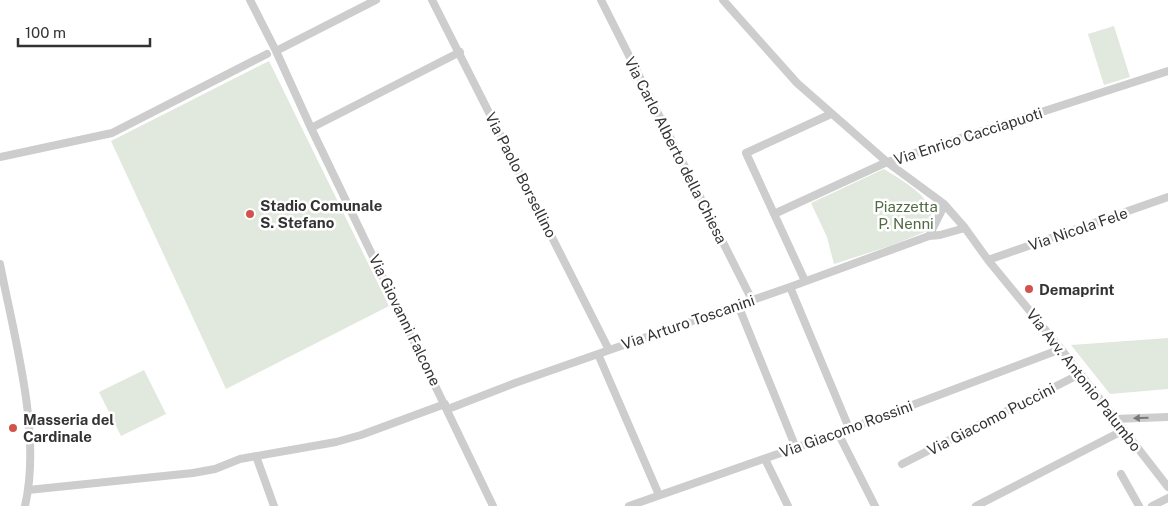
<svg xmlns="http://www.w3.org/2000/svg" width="1168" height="506" font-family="'Public Sans',sans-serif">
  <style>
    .green { fill: #e1e8dd }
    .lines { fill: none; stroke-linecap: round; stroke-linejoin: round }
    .minor { stroke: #cdcdcd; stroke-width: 8 }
    .oneway { fill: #787878 }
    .poi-dot { fill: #d2534c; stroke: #fff; stroke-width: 2 }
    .labels { text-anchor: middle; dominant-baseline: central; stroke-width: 5; stroke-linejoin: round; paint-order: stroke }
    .street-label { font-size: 15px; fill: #333; stroke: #fff }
    .poi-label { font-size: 15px; font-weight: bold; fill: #333; stroke: #fff; text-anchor: start }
    .park-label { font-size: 15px; fill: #516a44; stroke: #fff }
  </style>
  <rect width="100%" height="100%" fill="#fff"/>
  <path class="green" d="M1114,26L1130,77L1104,85L1088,34Z
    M269,61L389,306L226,389L111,141Z
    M884,169C905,183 944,201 927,231L893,245L834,264L827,237L811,203Z
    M1168,338V389L1110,394L1071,345Z
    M144,370L166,414L121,436L99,392Z"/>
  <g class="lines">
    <path class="minor" d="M250,0L276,51L311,128L493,506
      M432,0L609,350
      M601,0L752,300
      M723,0L797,83L887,162L944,204L965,228L988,260L1061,349L1168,487
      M276,51L376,0
      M311,128L460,52
      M0,157L112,133L267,54
      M774,214L887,162L1168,71
      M929,236L944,206
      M988,260L1168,197
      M0,264C14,337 42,433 25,506
      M805,281L746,153L831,114
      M790,287L849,428
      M738,305L796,448
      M598,354L659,495
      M448,409L515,383L790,287L929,236L940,235L965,228
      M1114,419L1168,417
      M838,433L875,506
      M256,456L274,506
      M765,459L788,506
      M902,464L1080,374
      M1121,474L1139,506
      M28,490L193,473L215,469L240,459L336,442L361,435L445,404
      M629,506L838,433L1061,349
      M976,506L1124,430
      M1152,506L1168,498"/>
  </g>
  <defs><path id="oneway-solid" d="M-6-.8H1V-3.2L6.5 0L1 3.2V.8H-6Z" transform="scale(1.25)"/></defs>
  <use class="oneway" href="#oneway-solid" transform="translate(1141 418) rotate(178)"/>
  <g class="poi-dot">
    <circle cx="250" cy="214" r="5"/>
    <circle cx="1029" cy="289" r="5"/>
    <circle cx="13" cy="428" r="5"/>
  </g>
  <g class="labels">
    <g class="street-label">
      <text transform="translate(968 136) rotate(-18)">Via Enrico Cacciapuoti</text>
      <text transform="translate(676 150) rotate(63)">Via Carlo Alberto della Chiesa</text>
      <text transform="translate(521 175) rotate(63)">Via Paolo Borsellino</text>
      <text transform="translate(1078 229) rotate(-19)">Via Nicola Fele</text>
      <text transform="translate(405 320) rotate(64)">Via Giovanni Falcone</text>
      <text transform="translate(688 322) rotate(-19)">Via Arturo Toscanini</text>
      <text transform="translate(1084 380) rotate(52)">Via Avv. Antonio Palumbo</text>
      <text transform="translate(991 419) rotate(-27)">Via Giacomo Puccini</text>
      <text transform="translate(846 429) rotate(-20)">Via Giacomo Rossini</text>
    </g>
    <g class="poi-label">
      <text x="260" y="205">Stadio Comunale<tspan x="260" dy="17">S. Stefano</tspan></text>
      <text x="1039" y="289">Demaprint</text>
      <text x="23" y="419">Masseria del<tspan x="23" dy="17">Cardinale</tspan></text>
    </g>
    <g class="park-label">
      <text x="906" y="206">Piazzetta<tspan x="906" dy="17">P. Nenni</tspan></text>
    </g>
  </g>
  <path d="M18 38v8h132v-8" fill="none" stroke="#333333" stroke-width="2.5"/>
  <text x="25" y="38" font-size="15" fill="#333333" stroke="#ffffff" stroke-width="4" paint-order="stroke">100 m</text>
</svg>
